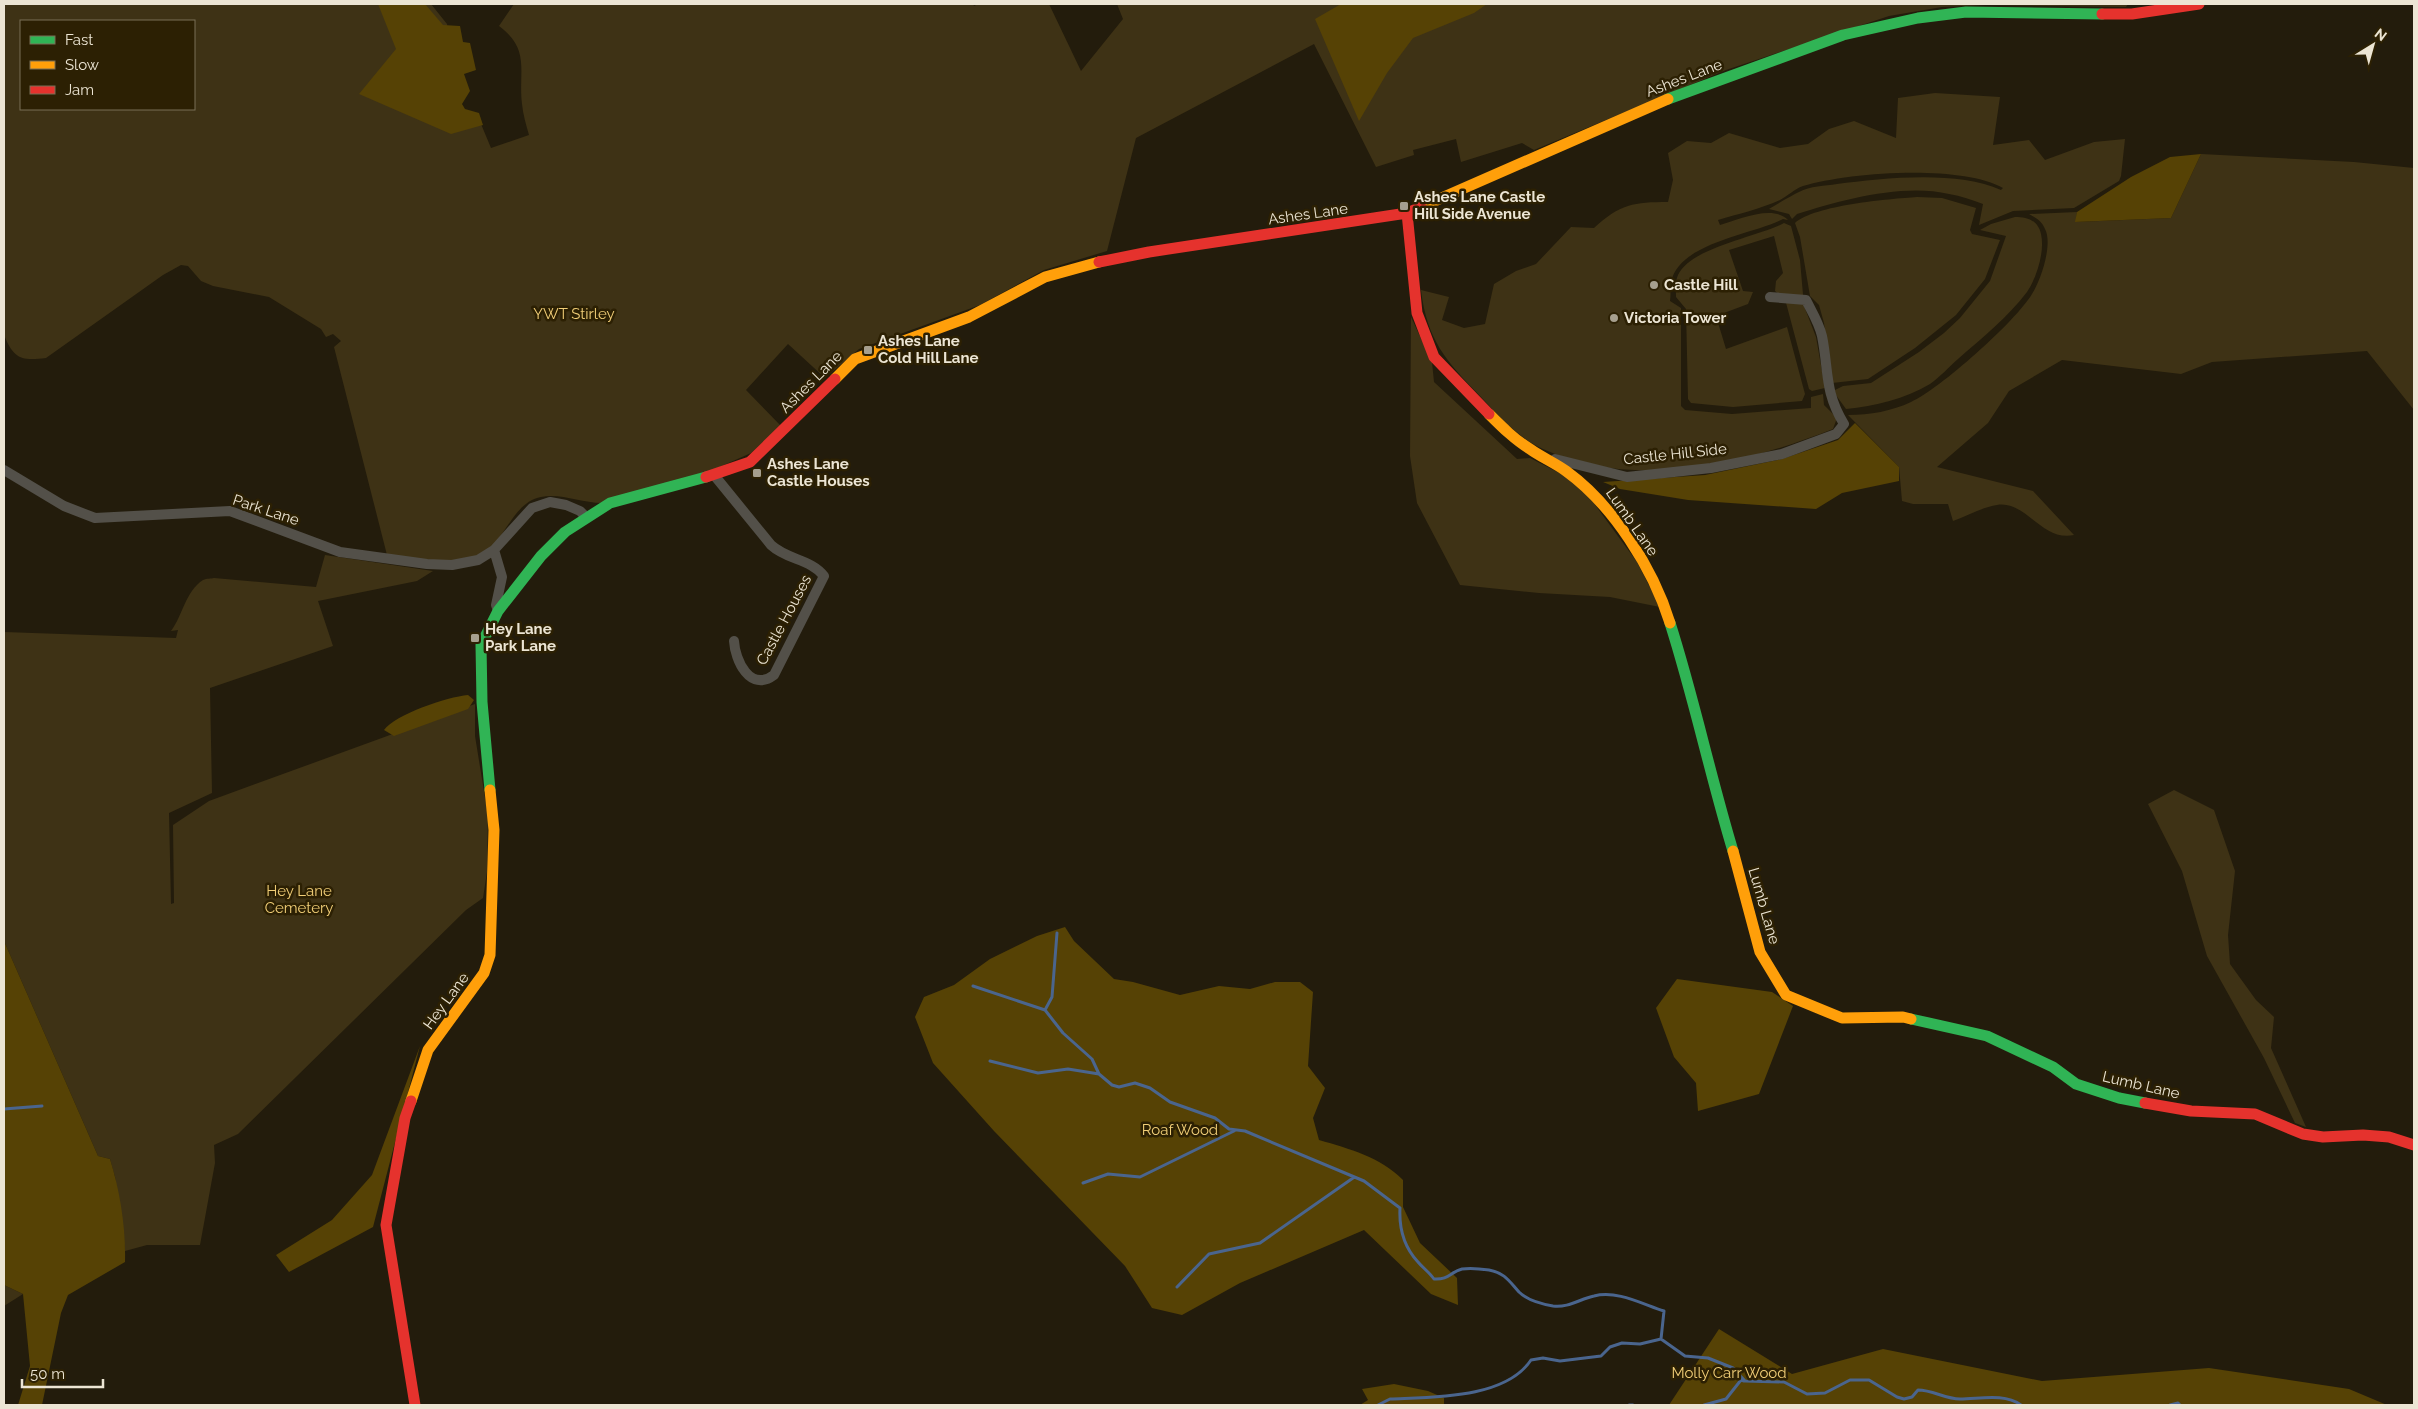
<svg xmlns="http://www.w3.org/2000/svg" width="2418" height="1409" font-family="Raleway,sans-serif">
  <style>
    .green { fill: #3e3215; fill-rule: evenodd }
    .forest { fill: #564205 }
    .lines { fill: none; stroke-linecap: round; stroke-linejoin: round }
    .stream { stroke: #4a658e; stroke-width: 3 }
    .street { stroke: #535049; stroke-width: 10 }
    .fast { stroke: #30b455; stroke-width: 11 }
    .slow { stroke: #ff9f0a; stroke-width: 11 }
    .jam { stroke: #e5322d; stroke-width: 11 }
    .poi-dot { fill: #a69f8e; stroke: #2c2003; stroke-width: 2 }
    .labels { text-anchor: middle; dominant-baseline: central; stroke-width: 5; stroke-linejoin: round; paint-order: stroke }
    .street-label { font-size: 15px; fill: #ece5d4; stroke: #2c2003 }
    .poi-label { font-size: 15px; font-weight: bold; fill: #ece5d4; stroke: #2c2003; text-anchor: start }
    .park-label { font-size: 15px; fill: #f1ce77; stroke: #2c2003 }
  </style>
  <rect width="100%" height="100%" fill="#231c0c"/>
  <path class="green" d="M4,4H431L447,24L461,110L481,124L491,148L529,135C526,125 523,114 522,104C518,71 531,50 499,26L514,4H973L974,6L978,4H1049L1081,71L1123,19L1117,4H2128L2126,7L1985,5L1942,7L1889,16L1726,70L1534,150L1522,143L1461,162L1456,139L1413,150L1414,155L1376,167L1314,44L1136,138L1107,251L1044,270L980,305L859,349L825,378L788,344L746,390L781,426L751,453L715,469L602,503C581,503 561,493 541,497C517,501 506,533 491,548C467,570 415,560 387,555L334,347L341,341L333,334L326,337L321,329L269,297L213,286L201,281L188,266L181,265L163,275L46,358C21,361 14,359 4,335ZM21,21H194V109H21Z
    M1935,93L2000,97L1993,145L2029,140L2045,160L2094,142L2125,139L2121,176L2119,181L2074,208L2013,211L1979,225L1983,204C1972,200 1961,196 1949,194C1903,183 1841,200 1797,214L1792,219L1789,214L1769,209C1777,204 1791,196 1799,192C1810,186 1825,186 1837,184C1883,178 1958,170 2001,190L2003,188C1961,164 1849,172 1803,186C1794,189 1788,196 1780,200C1760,209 1738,214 1718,220L1720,225C1737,220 1773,204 1788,220L1783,219C1752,235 1680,242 1671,282C1670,288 1671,295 1670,301L1681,308V406L1685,410L1732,414L1811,408V397L1823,394L1824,405L1837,418L1833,429C1744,464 1635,491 1543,449C1518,438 1498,415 1480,396C1446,361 1427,340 1421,290L1449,297L1442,320L1464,328L1485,324L1494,284L1516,271L1536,264L1571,227L1594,228C1620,204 1634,202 1668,202L1673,180L1668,153L1687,141L1711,143L1729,133L1780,148L1808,144L1829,129L1854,121L1896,138L1898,98Z
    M2201,154L2354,162L2414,168V410L2367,351L2212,362L2181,374L2062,360L2009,391L1988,423L1937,467L2033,491L2074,535C2042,542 2026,500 1997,505C1983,507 1967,516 1953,521L1948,504H1913L1902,501L1899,467L1848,415C1870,415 1892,411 1911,402C1940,389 2016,321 2032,294C2041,280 2053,244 2045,229C2042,221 2036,218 2029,214L2077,212L2076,222L2171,218Z
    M1917,197L1942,198L1976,208L1970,230L1972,234L2000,240L1985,279L1956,315L1915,348L1868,379L1832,383L1824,323L1819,305L1810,296L1800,237L1795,223C1815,205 1889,199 1917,197Z
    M2015,217C2027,217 2038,220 2041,234C2045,251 2037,277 2027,292C2008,317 1982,338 1958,359C1949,367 1940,377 1930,384C1905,399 1875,406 1846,409L1833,391L1843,386L1871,383L1919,352L1944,333L1960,318L1990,281L2006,236L1980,230L1991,224Z
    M1784,223L1791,226L1800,260L1804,306L1816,337L1825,388L1812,391L1809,389L1785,299L1775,291L1776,281L1783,273L1774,236L1729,250L1743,291L1753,292L1748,304L1716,316L1726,349L1787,327L1805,394L1802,401L1733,407L1691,403L1688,399L1686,309L1676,297C1676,290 1675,281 1678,275C1691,247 1758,237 1784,223Z
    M1411,317L1432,362L1434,382L1517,459L1530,458L1579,483L1637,562L1660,607L1610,597L1539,593L1460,585L1417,503L1410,456Z
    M325,555L433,571L417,581L318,601L333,646L210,688L212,793L169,813L171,904L174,903L173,825L209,801L475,704V736L488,816L487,872L483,898L466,910L238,1134L214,1145L215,1163L200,1245H147L125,1251L115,1177L110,1159L98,1156L4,941V632L176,638L178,630L171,631C183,615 185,592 203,580C207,578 211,579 214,578L316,587Z
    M2174,790L2214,810L2235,871L2228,935L2230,964L2256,1000L2274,1017L2271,1048L2306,1127L2295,1123L2264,1058L2207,956L2182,871L2148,804Z
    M4,1285L23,1294L4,1306Z"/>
  <path class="forest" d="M378,4H425L443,25L460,26L463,42L470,43L476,70L464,74L470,91L462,104L465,109L479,113L483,125L451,134L359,94L396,49Z
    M1341,4H1487L1474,13L1413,38L1387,73L1359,121L1315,19Z
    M2201,154L2171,218L2075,222L2077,212L2131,177L2170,157Z
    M1855,423L1899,467V481L1842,493L1816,509L1688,500L1620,489L1603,482L1705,475L1782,459L1838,440Z
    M468,695L474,700L468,709L394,736L384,730C396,714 447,697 468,695Z
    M1065,927L1074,941L1114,979L1133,982L1180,995L1219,986L1250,989L1275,982H1300L1313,992L1308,1066L1325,1088L1313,1118L1319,1140C1350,1149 1380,1157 1403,1180V1207L1420,1243L1457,1278L1458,1305L1431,1294L1364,1230L1240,1283L1182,1315L1152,1308L1125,1266L994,1131L933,1063L915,1017L924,997L954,985L990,959L1037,936Z
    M4,941L98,1156L110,1159C120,1191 126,1228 125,1262L68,1295L61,1313L42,1405H18L30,1366L23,1294L4,1285Z
    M1677,979L1772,992L1793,1006L1759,1094L1698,1111L1696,1083L1674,1057L1656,1008Z
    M420,1046L373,1227L289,1272L276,1255L332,1220L372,1175Z
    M1719,1329L1792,1374L1883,1349L2042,1381L2209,1368L2349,1389L2387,1405H1669Z
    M1394,1384L1428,1391L1444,1398V1405H1360L1368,1400L1362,1389Z"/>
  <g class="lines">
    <path class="stream" d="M1057,933L1052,997L1045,1010L1063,1033L1092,1059L1099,1074L1112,1085L1119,1087L1135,1083L1150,1088L1170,1102L1215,1118L1229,1129L1245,1131L1364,1181L1400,1208C1399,1227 1404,1247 1418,1262C1423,1268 1429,1272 1434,1279C1449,1280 1450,1272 1462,1269C1469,1268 1482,1269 1489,1270C1505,1273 1509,1281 1519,1292C1528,1301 1541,1304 1553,1306C1568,1308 1580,1299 1594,1296C1617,1290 1642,1304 1664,1311L1661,1339L1685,1356L1708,1358L1733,1368L1745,1381L1784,1382L1807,1394L1825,1393L1850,1380H1869L1897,1397L1904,1399L1912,1397L1918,1390C1933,1390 1945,1399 1960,1399C1980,1399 2004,1393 2021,1405
      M973,986L1045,1010
      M990,1061L1038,1073L1068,1069L1099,1074
      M4,1109L42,1106
      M1083,1183L1108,1174L1140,1177L1234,1131
      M1177,1287L1209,1254L1260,1243L1353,1178
      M1378,1405L1390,1399C1433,1397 1505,1399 1531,1360L1543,1358L1560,1361L1601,1356L1610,1347L1622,1343L1640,1344L1661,1339
      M1629,1405H1633
      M1704,1405L1726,1399L1741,1380L1744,1381
      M2170,1405L2178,1403L2180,1405"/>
    <path class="street" d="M1555,459L1627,477L1711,468L1782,454L1836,434L1844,424C1824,391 1829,371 1822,336C1819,323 1812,312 1806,300L1770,297
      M4,470L64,506L95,518L230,511L340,552L427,564L452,565L478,560L494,550L532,508L550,502L566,505L580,511L586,517
      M714,475L771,545C787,560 811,559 824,576L774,675C750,693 735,660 734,641
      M494,550L502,577L496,605L498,611"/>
    <path class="fast" d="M1668,99L1843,35L1918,18L1966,12L2102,14
      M1670,623C1694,698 1710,775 1733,851
      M490,790L482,702L481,645L498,611L541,556L565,532L610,503L706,477
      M1911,1019L1987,1036L2053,1067L2076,1084L2119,1098L2145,1103"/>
    <path class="slow" d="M1421,207L1668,99
      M835,379L855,359L969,317L1045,277L1099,262
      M1489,414C1502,427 1515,440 1530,449C1541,457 1555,463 1566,471C1613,505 1653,568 1670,623
      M1733,851L1760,952L1786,995L1842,1018L1903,1017L1911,1019
      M411,1101L428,1050L484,973L490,955L494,830L490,790"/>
    <path class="jam" d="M2102,14H2132L2199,4
      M1407,213L1417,313L1434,357L1489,414
      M1099,262L1149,252L1407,213L1421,207
      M706,477L750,462L835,379
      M411,1101L405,1118L386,1225L415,1405
      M2145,1103L2191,1111L2255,1114L2303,1134L2323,1137L2363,1135L2389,1137L2414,1145"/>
  </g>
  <g class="poi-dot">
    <rect x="1399" y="201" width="10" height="10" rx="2.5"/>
    <circle cx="1654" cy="285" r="5"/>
    <circle cx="1614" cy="318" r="5"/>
    <rect x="863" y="345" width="10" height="10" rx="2.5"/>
    <rect x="752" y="468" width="10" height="10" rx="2.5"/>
    <rect x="470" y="633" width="10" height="10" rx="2.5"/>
  </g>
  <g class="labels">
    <g class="street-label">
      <text transform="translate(1684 78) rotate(-21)">Ashes Lane</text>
      <text transform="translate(1308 214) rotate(-8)">Ashes Lane</text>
      <text transform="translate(811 382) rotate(-45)">Ashes Lane</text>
      <text transform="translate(1675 454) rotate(-6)">Castle Hill Side</text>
      <text transform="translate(266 510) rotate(18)">Park Lane</text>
      <text transform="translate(1632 522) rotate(55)">Lumb Lane</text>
      <text transform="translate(784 620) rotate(-62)">Castle Houses</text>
      <text transform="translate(1764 906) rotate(74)">Lumb Lane</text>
      <text transform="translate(446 1001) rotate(-54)">Hey Lane</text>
      <text transform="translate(2141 1085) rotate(13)">Lumb Lane</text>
    </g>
    <g class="poi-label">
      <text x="1414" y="197">Ashes Lane Castle<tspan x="1414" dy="17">Hill Side Avenue</tspan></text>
      <text x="1664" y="285">Castle Hill</text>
      <text x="1624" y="318">Victoria Tower</text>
      <text x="878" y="341">Ashes Lane<tspan x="878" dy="17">Cold Hill Lane</tspan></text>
      <text x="767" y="464">Ashes Lane<tspan x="767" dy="17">Castle Houses</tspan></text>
      <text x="485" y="629">Hey Lane<tspan x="485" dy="17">Park Lane</tspan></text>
    </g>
    <g class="park-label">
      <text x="574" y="314">YWT Stirley</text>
      <text x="299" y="891">Hey Lane<tspan x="299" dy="17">Cemetery</tspan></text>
      <text x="1180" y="1130">Roaf Wood</text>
      <text x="1729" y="1373">Molly Carr Wood</text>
    </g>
  </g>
  <rect width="2418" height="1409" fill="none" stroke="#ece5d4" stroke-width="10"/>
  <rect x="20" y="20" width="175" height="90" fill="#2c2003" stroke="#796f57"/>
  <rect x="30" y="36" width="25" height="8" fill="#30b455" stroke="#796f57"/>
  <text x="65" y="45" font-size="15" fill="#ece5d4">Fast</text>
  <rect x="30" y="61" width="25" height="8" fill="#ff9f0a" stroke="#796f57"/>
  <text x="65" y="70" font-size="15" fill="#ece5d4">Slow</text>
  <rect x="30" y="86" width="25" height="8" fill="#e5322d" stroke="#796f57"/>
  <text x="65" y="95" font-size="15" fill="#ece5d4">Jam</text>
  <g transform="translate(2373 45) rotate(37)" stroke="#2c2003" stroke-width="4" paint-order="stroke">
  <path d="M0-4L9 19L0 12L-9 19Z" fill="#ece5d4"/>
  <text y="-8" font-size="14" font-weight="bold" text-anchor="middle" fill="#ece5d4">N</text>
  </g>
  <path d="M22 1379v8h81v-8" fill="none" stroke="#ece5d4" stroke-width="2.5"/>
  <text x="30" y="1379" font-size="15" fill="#ece5d4" stroke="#2c2003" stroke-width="4" paint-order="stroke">50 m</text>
</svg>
